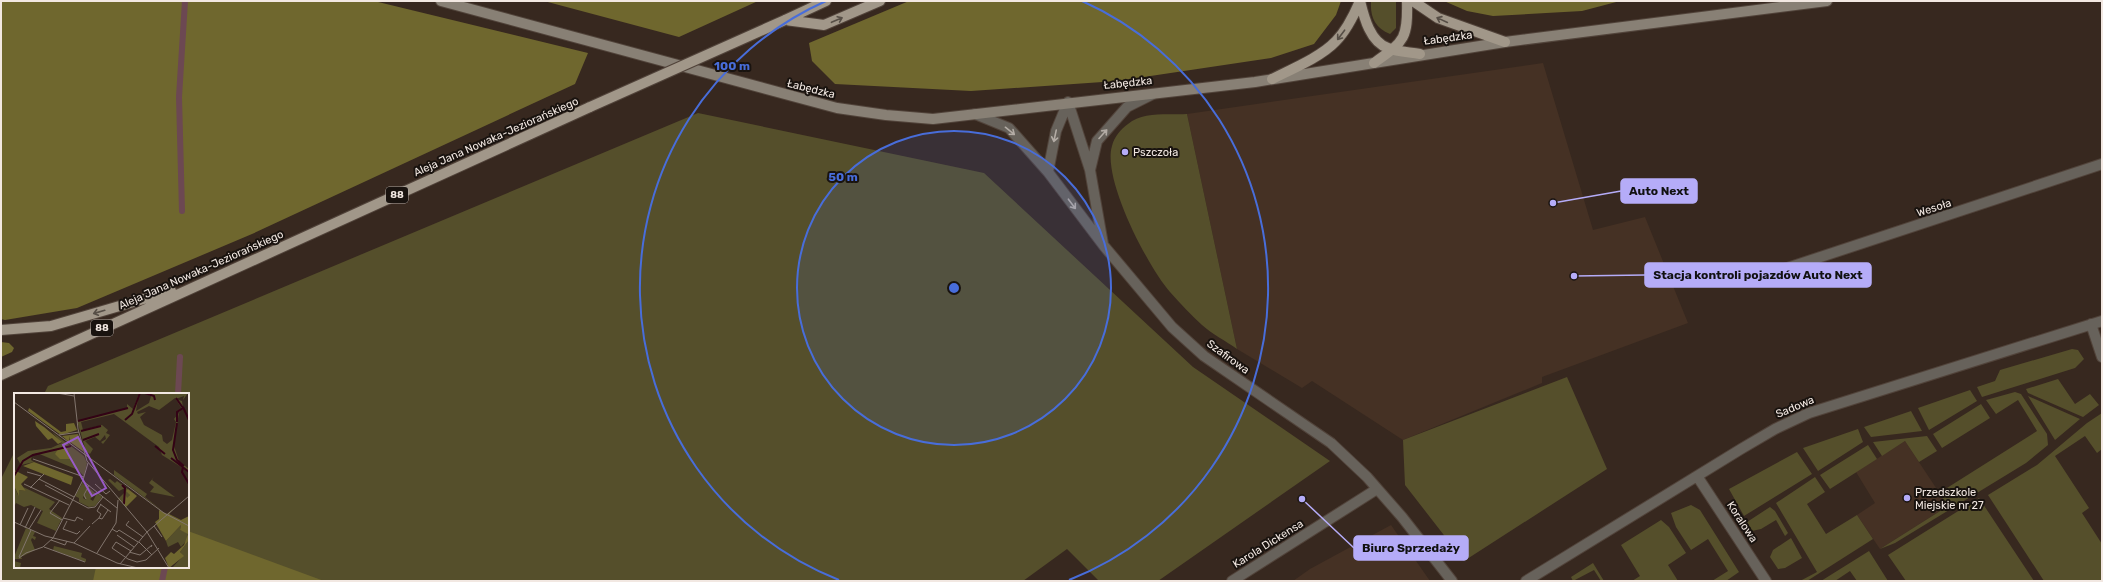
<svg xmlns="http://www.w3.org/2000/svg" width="2103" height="582" font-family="Rubik,sans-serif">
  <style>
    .built { fill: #453124 }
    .green { fill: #554f2b }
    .forest { fill: #6f672e }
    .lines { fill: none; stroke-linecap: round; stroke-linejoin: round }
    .stream { stroke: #6c4852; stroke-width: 6 }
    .street-casing { stroke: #51433a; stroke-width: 12 }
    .secondary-casing { stroke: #51433a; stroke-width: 12 }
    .primary-casing { stroke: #51433a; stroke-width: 12 }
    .street { stroke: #67625b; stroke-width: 10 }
    .secondary { stroke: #888075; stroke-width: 10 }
    .primary { stroke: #a19789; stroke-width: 10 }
    .primary-bridge-casing { stroke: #51433a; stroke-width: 12; stroke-linecap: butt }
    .primary-bridge { stroke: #a19789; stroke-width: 10 }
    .oneway { stroke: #564e46 }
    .oneway2 { stroke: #b3aca5 }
    .ring { fill: none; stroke: #486dda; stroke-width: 2 }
    .poi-dot { fill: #b5acf8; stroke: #19130f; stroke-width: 1.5 }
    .labels { text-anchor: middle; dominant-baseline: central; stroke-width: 4; stroke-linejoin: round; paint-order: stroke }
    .shield { fill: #19130f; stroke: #b1a8a3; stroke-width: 1 }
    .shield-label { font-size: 10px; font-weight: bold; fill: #f2e8e2 }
    .street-label { font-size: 11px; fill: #f2e8e2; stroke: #19130f }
    .poi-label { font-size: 11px; fill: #f2e8e2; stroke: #19130f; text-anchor: start }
    .inset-river { fill: none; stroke: #330315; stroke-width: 2 }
    .inset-road { fill: none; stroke: #82756d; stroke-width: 1 }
    .view { fill: #995bc8; fill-opacity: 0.15; stroke: #995bc8; stroke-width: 2 }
    .inset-edge { fill: none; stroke: #f2e8e2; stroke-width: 2 }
    .centre { fill: #486dda; stroke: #19130f; stroke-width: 2 }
    .ring-label { font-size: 12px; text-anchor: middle; font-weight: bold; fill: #486dda; stroke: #19130f; stroke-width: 4; stroke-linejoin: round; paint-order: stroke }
    .leader { fill: none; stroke: #b5acf8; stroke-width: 1.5 }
    .callout-dot { fill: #b5acf8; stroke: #19130f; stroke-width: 1.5 }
    .callout { fill: #b5acf8; stroke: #b5acf8; stroke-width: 1.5 }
    .callout-label { font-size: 12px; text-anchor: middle; font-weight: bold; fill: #111 }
  </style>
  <rect width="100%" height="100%" fill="#37281f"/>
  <path class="built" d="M1543,63L1593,230L1645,217L1688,323L1542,377V383L1403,440L1312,381L1302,388L1237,349L1187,114Z
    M1905,441L1948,506L1880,549L1857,515L1875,503L1856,472Z
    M1391,525L1430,581H1293L1310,569Z"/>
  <path class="green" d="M1371,1H1396V28L1390,34C1375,28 1370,17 1371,1Z
    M698,113L984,173L1193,367L1330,461L1158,581H1099L1067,549L1023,581H1V479L15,451V567H188V394H44L48,386Z
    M1187,114L1237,349C1226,341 1212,334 1202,325C1191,315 1180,303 1170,292C1148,267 1102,179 1112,146C1114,137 1121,129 1128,124C1143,111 1168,115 1187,114Z
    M2072,349L2078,350L2084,359L2075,368L1982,397L1977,387L1995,381L2000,370Z
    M1567,377L1607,469L1464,561L1405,485L1403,440Z
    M2058,379L2075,404L2090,394L2099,405L2083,417L2028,393L2026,389Z
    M1970,390L1977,401L1929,430L1918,408Z
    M2015,392L2021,394L2047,434L2048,445L2026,463L1895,543L1880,549L1948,506L1939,493L2037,431L2018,400L1996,414L1986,400Z
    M2028,396L2080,419L2055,440Z
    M1981,404L1990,418L1942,448L1933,434Z
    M1911,411L1922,431L1871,437L1864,427Z
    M2102,413V449L2097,453L2085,436L2055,456L2089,508L2082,513L2102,544V581H2044L1988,495L2037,465L2087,423Z
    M1858,429L1863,442L1818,471L1803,448Z
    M1927,436L1937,451L1919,462L1905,441L1882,456L1873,442Z
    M1868,445L1877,459L1830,489L1820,475Z
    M1797,452L1812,474L1744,516L1729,489Z
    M1815,477L1825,492L1807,504L1826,534L1857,515L1873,539L1807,581H1800L1817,572L1776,503Z
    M1979,498L2034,581H1906L1888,555Z
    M1691,505L1700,510L1739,572L1726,581H1712L1728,571L1708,539L1691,550L1676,527L1671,513Z
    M1770,507L1775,511L1788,533L1785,536L1776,520L1761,529L1752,531L1747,522Z
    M1661,520L1669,527L1686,553L1668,565L1678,581H1632L1640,576L1621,545Z
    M1791,538L1802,558L1785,568L1778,569L1770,557L1773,550Z
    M1869,551L1888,581H1857L1850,571L1835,581H1821Z
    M1593,563L1604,581H1601L1594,570L1573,581L1571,577Z"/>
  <path class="forest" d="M1,1H374L588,53L575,84L252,234L77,308L5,320L1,319Z
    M544,1H758L679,37Z
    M909,1H1341L1336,15L1314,44L1271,58L1117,81L971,91L835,84L812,61L809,43Z
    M1444,1H1620L1582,11L1493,16L1467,11Z
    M1,342L9,343L14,348L12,352L1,357Z
    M188,531L324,581H93L96,567H188Z"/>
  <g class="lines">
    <path class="stream" d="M182,211L179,97L185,1
      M178,394L180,357
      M162,581L165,567"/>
    <g class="street-casing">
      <path id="street" d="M1068,102L1090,170L1103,244
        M975,114L1009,128L1048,172L1104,246L1172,327L1204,356L1331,443L1367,477L1402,517L1452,581
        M1090,170L1097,141L1127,107L1153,94
        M1048,172L1056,131L1068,102
        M1772,273L2102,164
        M2091,324L2102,357
        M1697,476L1766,581
        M1232,581L1377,489
        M1526,581L1741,449L1775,429L1809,413L2102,321"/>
    </g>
    <g class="secondary-casing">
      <path id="secondary" d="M441,1L837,108L886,115L933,119L1255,82L1505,42L1827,1"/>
    </g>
    <g class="primary-casing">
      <path id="primary" d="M1360,1C1364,17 1370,42 1388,48C1398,52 1409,52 1420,54
        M1413,1L1438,18L1505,42
        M785,20L824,25L880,1
        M785,20L826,1
        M1374,63C1404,41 1408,40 1407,1
        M1272,79C1292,69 1321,57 1336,41C1347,30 1354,15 1360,1
        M1,330L51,326L171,291
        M1,375L590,107"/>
    </g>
    <use href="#street" class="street"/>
    <use href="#secondary" class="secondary"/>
    <use href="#primary" class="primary"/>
    <g class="primary-bridge-casing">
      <path id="primary-bridge" d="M590,107L785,20"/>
    </g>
    <use href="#primary-bridge" class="primary-bridge"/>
  </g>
  <defs><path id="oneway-shaft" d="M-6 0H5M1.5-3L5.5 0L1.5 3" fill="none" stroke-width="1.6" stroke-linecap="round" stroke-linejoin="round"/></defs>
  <g class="oneway">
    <use href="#oneway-shaft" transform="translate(837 20) rotate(-23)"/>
    <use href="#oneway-shaft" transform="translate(1442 20) rotate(-155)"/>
    <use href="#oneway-shaft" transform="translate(1341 35) rotate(127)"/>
    <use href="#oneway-shaft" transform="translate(99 312) rotate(164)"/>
  </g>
  <g class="oneway2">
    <use href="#oneway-shaft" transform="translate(1010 131) rotate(39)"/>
    <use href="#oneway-shaft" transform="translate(1103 134) rotate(-48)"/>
    <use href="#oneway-shaft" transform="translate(1055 136) rotate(102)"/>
    <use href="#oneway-shaft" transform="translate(1072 204) rotate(53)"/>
  </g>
  <circle cx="954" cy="288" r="157" fill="#486dda" fill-opacity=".12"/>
  <g class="ring">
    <circle cx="954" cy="288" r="157"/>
    <path d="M839 580A314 314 0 0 1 826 1M1082 1A314 314 0 0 1 1069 580"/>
  </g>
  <g class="poi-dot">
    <circle cx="1125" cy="152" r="4"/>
    <circle cx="1907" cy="498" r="4"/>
  </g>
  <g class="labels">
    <g class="shield">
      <rect x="386" y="187" width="22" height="16" rx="3"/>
      <rect x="91" y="320" width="22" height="16" rx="3"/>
    </g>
    <g class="shield-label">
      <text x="397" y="195">88</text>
      <text x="102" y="328">88</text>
    </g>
    <g class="street-label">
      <text transform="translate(1448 38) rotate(-8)">Łabędzka</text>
      <text transform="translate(1128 83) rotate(-6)">Łabędzka</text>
      <text transform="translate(811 89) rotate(14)">Łabędzka</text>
      <text transform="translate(496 137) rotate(-24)">Aleja Jana Nowaka-Jeziorańskiego</text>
      <text transform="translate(1934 208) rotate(-18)">Wesoła</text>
      <text transform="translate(201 270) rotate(-24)">Aleja Jana Nowaka-Jeziorańskiego</text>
      <text transform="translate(1228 357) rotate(36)">Szafirowa</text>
      <text transform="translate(1795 407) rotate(-23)">Sadowa</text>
      <text transform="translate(1742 522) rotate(57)">Koralowa</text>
      <text transform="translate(1268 544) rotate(-32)">Karola Dickensa</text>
    </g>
    <g class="poi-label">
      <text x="1133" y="152">Pszczoła</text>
      <text x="1915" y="492">Przedszkole<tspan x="1915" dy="13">Miejskie nr 27</tspan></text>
    </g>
  </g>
  <g transform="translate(14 393)">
    <rect width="175" height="175" fill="#37281f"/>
    <path d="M125,0L122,18L135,10L137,3L130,0H174L169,7L170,3L162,6L168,8L169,15L165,19L160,53L165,68L175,76V79L148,62L145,54L100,21L67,29L69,37L88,32L94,37L92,40L96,42L89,51L87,49L92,46L91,42L86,48L81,44L71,48L79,56L76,61L72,58L63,28L113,15V11L119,16ZM161,5L168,16L160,26L162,29L158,47L153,51L149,48L148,42L130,32L126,24L132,19L124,21L123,19L135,13L145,17ZM38,39L70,63L73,70L70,83L64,77L23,60L18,62L17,67L20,69L7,72L3,65L14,58L37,55L48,50ZM100,77L133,101L131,104L150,119L100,82ZM140,84L138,87L161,104L136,99L140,94L135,90ZM96,86L101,90L103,88L145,119L114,96L116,102L110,111L104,106L111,99V95L105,98L94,87ZM69,89L70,92H74L69,105L72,107L70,104L74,94L82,101L76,106L79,108L83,100L88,104L81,113L75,114L65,109V105L61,103ZM0,93L4,102L5,97L12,98L9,94L41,109L35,116L48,125L42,138L23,130L29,118L17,112L10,114L2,110L0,114ZM167,132L166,137L174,140L173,147L167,154L164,149L154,154L152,148ZM12,135L21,139L19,143L22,144L21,147L18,145L17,147L21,157L7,164L8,166H1L0,168L7,170L6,175H0V164ZM175,147V175H158L169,163L166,159ZM40,153L68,160L67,164L72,166V169L39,157Z" fill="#554f2b" fill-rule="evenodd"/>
    <path d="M15,15L47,39L52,38V31L60,30L63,37L47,42L14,18ZM21,28L30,34L48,49L44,51L38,45L34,47L22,33ZM64,41L70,59L56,49V43L55,49L48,43ZM53,54L56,66H46L41,61L44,56ZM20,69L59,84L57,92L9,73ZM0,77L14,84L7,91L12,98L5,97V103L0,93ZM114,96L123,103L112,114L110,111L111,101L113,105L116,102L112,98ZM159,116L155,121L167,127L175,123V147L166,159L170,163L155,175L151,165L157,159L160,161L170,152L174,141L166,137L167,132L152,148L141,129L145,126V117L153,121Z" fill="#6f672e"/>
    <path class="inset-river" d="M131,0L140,3L141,7M162,5L169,15L163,19V29M169,14L175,27M111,27L118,21L126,0M64,28L114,15M163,30L159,57L163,67L170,73M67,38L87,33M69,47L85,41M141,53L151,61M157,65L175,79M169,74L168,79L175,91M0,83L9,68L19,62L57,53M108,92L111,95L110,111"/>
    <path class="inset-road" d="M43,0L60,3M60,0L64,36L73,68L133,139L155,175M0,9L150,120L175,133M45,42L65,39M19,66L70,84M13,79L27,83M25,86L60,104M69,88L103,115M10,91L55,112M81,91L92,101L96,98M31,92L74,115L81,114L89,104M16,95L30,81M72,106L70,102L75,92M46,107L36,120L48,127M86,111L97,119M49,125L61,128L63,124L69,127M85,125L87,121L83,118L87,111M53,128L49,136L63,141L66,138M115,128L112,132L129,144M0,129L31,143L60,150L103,170L124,175M78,131L85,125L88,126L94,117M6,132L14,115M140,133L148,144M11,135L21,114M15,136L27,117M98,136L103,139L105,137L124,149M103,142L120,154M37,147L51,152L53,148M125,149L138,162M60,150L76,133M30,154L71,169M117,158L102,149L98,155L114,166L123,169L132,167L145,155M115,159L126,162L138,152L137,154M83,160L102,130L104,107M5,164L17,137M5,165L12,160L29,154L39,145L69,87L74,70M106,171L133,139L175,103"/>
    <path class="view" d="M64,44L92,95L78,103L49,52Z"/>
    <rect width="175" height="175" class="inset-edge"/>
  </g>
  <circle cx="954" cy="288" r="6" class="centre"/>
  <g class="ring-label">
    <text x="732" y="70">100 m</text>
    <text x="843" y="181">50 m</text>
  </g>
  <path class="leader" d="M1553 203L1621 191M1574 276L1645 275M1302 499L1354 548"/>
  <g class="callout-dot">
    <circle cx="1553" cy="203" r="4"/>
    <circle cx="1574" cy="276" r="4"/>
    <circle cx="1302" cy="499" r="4"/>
  </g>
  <g class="callout">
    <rect x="1621" y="179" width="76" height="24" rx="4"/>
    <rect x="1645" y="263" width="226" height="24" rx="4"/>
    <rect x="1354" y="536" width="114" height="24" rx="4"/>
  </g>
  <g class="callout-label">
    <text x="1659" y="195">Auto Next</text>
    <text x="1758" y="279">Stacja kontroli pojazdów Auto Next</text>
    <text x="1411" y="552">Biuro Sprzedaży</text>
  </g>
  <rect width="2103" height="582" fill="none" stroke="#f2e8e2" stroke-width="4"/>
</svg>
